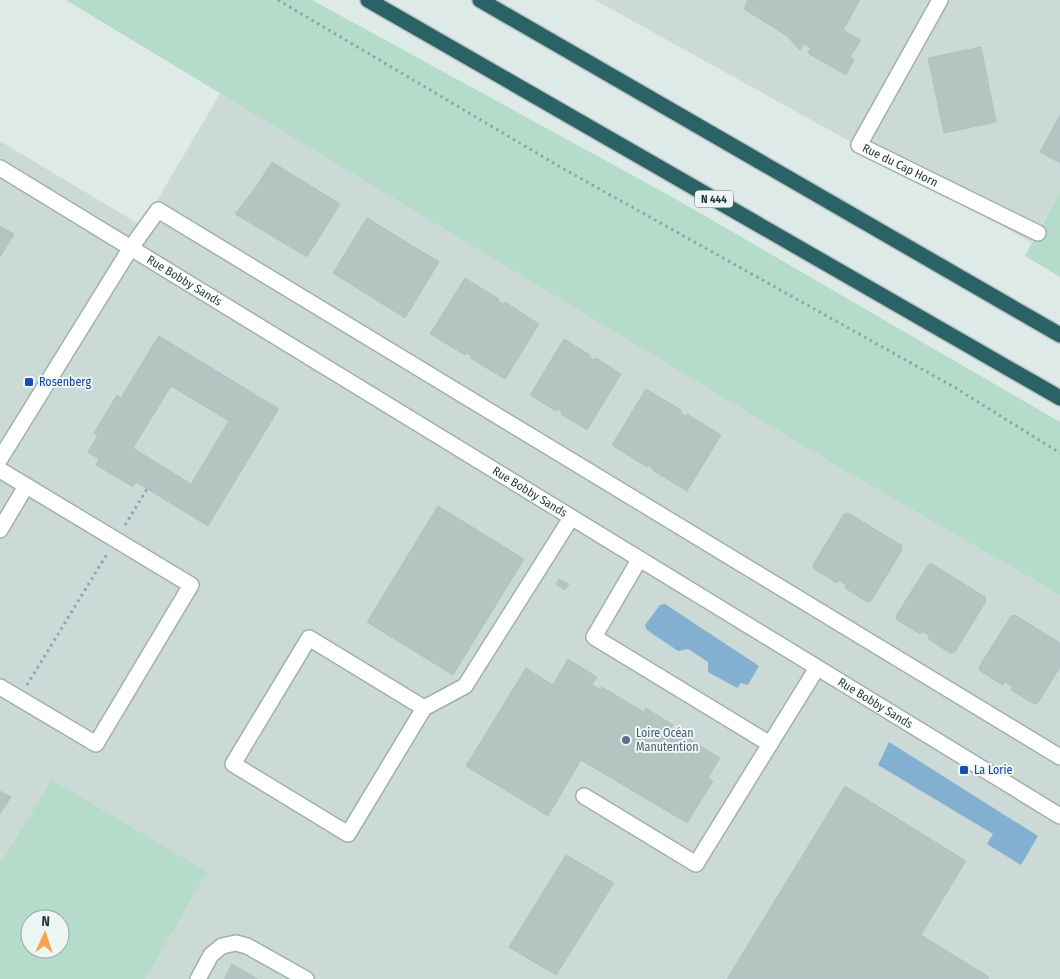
<svg xmlns="http://www.w3.org/2000/svg" width="1060" height="979" font-family="'Fira Sans Condensed',sans-serif">
  <style>
    .built { fill: #cbd9d7; fill-rule: evenodd }
    .green { fill: #b5dcca; fill-rule: evenodd }
    .water { fill: #83b0d1 }
    .building { fill: #b3c4c1; stroke: #b0c3c0; fill-rule: evenodd }
    .lines { fill: none; stroke-linecap: round; stroke-linejoin: round }
    .minor-casing { stroke: #a0b1af; stroke-width: 18 }
    .highway-casing { stroke: #bcc4c4; stroke-width: 18 }
    .path { stroke: #7daeac; stroke-width: 3; stroke-dasharray: 2.5 4; stroke-linecap: butt }
    .minor { stroke: #fff; stroke-width: 15 }
    .highway { stroke: #2a6266; stroke-width: 15 }
    .transit-dot { fill: #1a4fb4; stroke: #edf6f4; stroke-width: 2 }
    .service-dot { fill: #5c6f8a; stroke: #edf6f4; stroke-width: 2 }
    .labels { text-anchor: middle; dominant-baseline: central; stroke-width: 4; stroke-linejoin: round; paint-order: stroke }
    .shield { fill: #edf6f4; stroke: #5d7271; stroke-width: 1 }
    .shield-label { font-size: 11px; font-weight: bold; fill: #1f3939 }
    .street-label { font-size: 12px; fill: #1f3939; stroke: #edf6f4 }
    .transit-label { font-size: 12px; fill: #164399; stroke: #edf6f4; text-anchor: start }
    .service-label { font-size: 12px; fill: #4e5e75; stroke: #edf6f4; text-anchor: start }
  </style>
  <rect width="100%" height="100%" fill="#ddeae7"/>
  <path class="built" d="M595,0H1060V191L1031,242Z
    M221,92L840,468L1060,595V979H0V141L142,226ZM30,919H60V949H30Z"/>
  <path class="green" d="M66,0H312L674,198L1060,422V595L840,468Z
    M1060,191V277L1025,256Z
    M52,780L207,872L145,979H0V864ZM30,919H60V949H30Z"/>
  <path class="water" d="M665,604L759,666L748,685L741,683L737,688L708,672V662L688,649L678,651L647,630L645,625L660,605Z
    M889,742L1038,836L1021,865L987,844L993,834L878,765Z"/>
  <path class="building" d="M748,0H860L843,30L861,40L850,57L854,60L846,75L808,53L811,48L804,44L800,50L787,36L744,9Z
    M981,47L996,122L944,133L928,58Z
    M1060,115V163L1040,152Z
    M272,162L340,204L307,257L235,214L256,187Z
    M367,218L439,262L405,318L333,273Z
    M0,226L14,234L0,257Z
    M465,278L499,299L498,301L504,304L505,302L539,324L505,379L470,358L472,356L466,353L465,355L430,334Z
    M159,336L279,409L158,337Z
    M158,337L278,410L208,526L136,482L133,487L96,465L99,459L88,452L98,435L94,433L117,395L121,398ZM171,386L229,421L191,484L133,448Z
    M564,339L590,355L589,357L594,360L596,358L621,374L587,430L561,414L562,412L557,409L556,411L530,395Z
    M646,389L681,410L680,412L685,416L687,414L721,435L687,491L652,470L653,468L648,465L647,467L612,445Z
    M438,506L524,559L453,675L367,622Z
    M848,513L901,545L902,550L871,601L867,602L845,588L846,585L839,580L837,583L814,569L813,565L844,514Z
    M932,564L985,597L986,601L955,652L950,653L928,639L930,636L922,631L920,634L897,620L896,616L928,565Z
    M559,579L569,584L565,590L556,584Z
    M1015,615L1060,643V667L1038,703L1034,704L1011,690L1013,687L1005,682L1003,685L980,671L979,667L1011,616Z
    M568,659L597,677L592,685L601,690L602,687L644,712L646,708L673,725L671,728L720,758L708,778L713,781L687,823L581,760L548,816L466,766L526,668L553,685Z
    M845,786L966,861L894,979H727Z
    M0,791L11,797L0,814Z
    M566,855L614,883L556,975L509,947Z
    M921,935L989,977L988,979H894Z
    M232,964L258,979H224Z"/>
  <g class="lines">
    <g class="minor-casing">
      <g id="minor">
        <path id="s1" d="M940,0L859,145L1038,233"/>
        <path id="s2" d="M0,168L1060,816"/>
        <path d="M0,459L130,249L158,210L1060,757"/>
        <path d="M0,470L191,585L96,744L0,687"/>
        <path d="M0,530L26,486"/>
        <path d="M639,560L594,637L770,744L817,668"/>
        <path d="M424,708L309,638L233,764L348,834L424,708L465,686L571,518"/>
        <path d="M584,796L696,864L770,744"/>
        <path d="M198,979L211,955L222,946L236,943L247,946L306,979"/>
      </g>
    </g>
    <g class="highway-casing">
      <path id="highway" d="M368,0L1060,398
        M480,0L1060,335"/>
    </g>
    <path class="path" d="M278,0L562,168L954,387L1060,453
      M125,525L147,489
      M27,685L107,554"/>
    <use href="#minor" class="minor"/>
    <use href="#highway" class="highway"/>
  </g>
  <g class="transit-dot">
    <rect x="24" y="377" width="10" height="10" rx="2.5"/>
    <rect x="959" y="765" width="10" height="10" rx="2.5"/>
  </g>
  <circle class="service-dot" cx="626" cy="740" r="5"/>
  <g class="labels">
    <rect class="shield" x="695" y="190.5" width="38" height="17" rx="4"/>
    <g class="shield-label">
      <text x="714" y="199">N 444</text>
    </g>
    <g class="street-label">
      <text stroke="none"><textPath href="#s1" startOffset="212">Rue du Cap Horn</textPath></text>
      <text stroke="none"><textPath href="#s2" startOffset="216">Rue Bobby Sands</textPath></text>
      <text stroke="none"><textPath href="#s2" startOffset="621">Rue Bobby Sands</textPath></text>
      <text stroke="none"><textPath href="#s2" startOffset="1026">Rue Bobby Sands</textPath></text>
    </g>
    <g class="transit-label">
      <text x="39" y="382">Rosenberg</text>
      <text x="974" y="770">La Lorie</text>
    </g>
    <g class="service-label">
      <text x="636" y="733">Loire Océan<tspan x="636" dy="14">Manutention</tspan></text>
    </g>
  </g>
  <g transform="translate(45 934) rotate(3)"><circle r="24" fill="#edf6f4" stroke="#9baaa9"/>
  <path d="M0-4L9 19L0 12L-9 19Z" fill="#f6a44f"/>
  <text y="-8" font-size="14" font-weight="bold" text-anchor="middle" fill="#1f3939">N</text>
  </g>
</svg>
